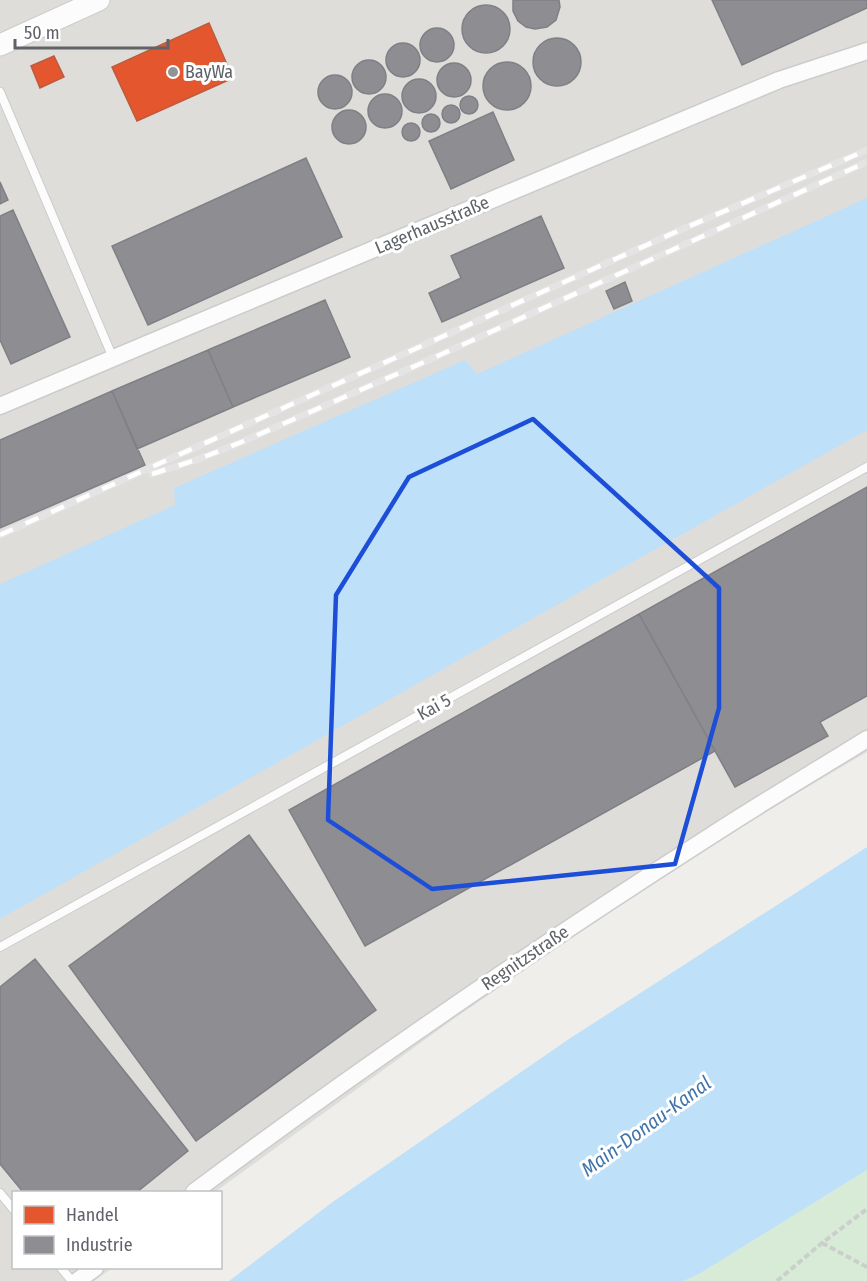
<svg xmlns="http://www.w3.org/2000/svg" width="867" height="1281" font-family="'Fira Sans Condensed',sans-serif">
  <style>
    .industrial { fill: #dfddda }
    .green { fill: #d8ebd6 }
    .water { fill: #bfe0f9 }
    .shops { fill: #e4572e; stroke: #bc5b3f; stroke-width: 1.5 }
    .industry { fill: #8d8d92; stroke: #7f8085; stroke-width: 1.5 }
    .lines { fill: none; stroke-linecap: round; stroke-linejoin: round }
    .service-casing { stroke: #cbcccc; stroke-width: 10 }
    .minor-casing { stroke: #cbcccc; stroke-width: 19 }
    .tertiary-casing { stroke: #cbcccc; stroke-width: 23 }
    .path { stroke: #cacfcc; stroke-width: 4; stroke-dasharray: 6 3; stroke-linecap: butt }
    .service { stroke: #fdfcfc; stroke-width: 8 }
    .minor { stroke: #fdfcfc; stroke-width: 16 }
    .tertiary { stroke: #fdfcfc; stroke-width: 21 }
    .rail-casing { stroke: #e4e4e4; stroke-width: 7 }
    .rail { stroke: #fff; stroke-width: 4.5; stroke-dasharray: 14; stroke-linecap: butt }
    .marked { fill: none; stroke: #1d4ed8; stroke-width: 4.5; stroke-linejoin: round }
    .poi-dot { fill: #919496; stroke: #fff; stroke-width: 2 }
    .labels { text-anchor: middle; dominant-baseline: central; stroke-width: 6; stroke-linejoin: round; paint-order: stroke }
    .poi-label { font-size: 18px; fill: #5f6368; stroke: #fff; text-anchor: start }
    .street-label { font-size: 18px; fill: #5f6368; stroke: #fff }
    .water-label { font-size: 20px; font-style: italic; fill: #4174aa; stroke: #fff }
  </style>
  <rect width="100%" height="100%" fill="#efeeea"/>
  <path class="industrial" d="M0,0H867V752L778,804L613,910L459,1015L215,1192H14V1268H112L94,1281H0Z"/>
  <path class="green" d="M867,1170V1281H684L699,1274Z"/>
  <path class="water" d="M867,198V430L0,919V584L175,505L174,488L465,360L477,374Z
    M867,847V1170L699,1274L684,1281H229L334,1201L569,1039Z"/>
  <path class="shops" d="M209,23L233,78L137,121L112,67Z
    M54,56L64,77L40,88L31,66Z"/>
  <path class="industry" d="M513,0H559L560,7L556,20L547,27L535,29L526,27L518,21L513,11Z
    M712,0H867V8L742,65Z
    M462 29a24 24 0 1 1 48 0a24 24 0 1 1-48 0Z
    M420 45a17 17 0 1 1 34 0a17 17 0 1 1-34 0Z
    M533 62a24 24 0 1 1 48 0a24 24 0 1 1-48 0Z
    M386 60a17 17 0 1 1 34 0a17 17 0 1 1-34 0Z
    M352 77a17 17 0 1 1 34 0a17 17 0 1 1-34 0Z
    M483 86a24 24 0 1 1 48 0a24 24 0 1 1-48 0Z
    M437 80a17 17 0 1 1 34 0a17 17 0 1 1-34 0Z
    M318 92a17 17 0 1 1 34 0a17 17 0 1 1-34 0Z
    M402 96a17 17 0 1 1 34 0a17 17 0 1 1-34 0Z
    M368 111a17 17 0 1 1 34 0a17 17 0 1 1-34 0Z
    M460 105a9 9 0 1 1 18 0a9 9 0 1 1-18 0Z
    M442 114a9 9 0 1 1 18 0a9 9 0 1 1-18 0Z
    M332 127a17 17 0 1 1 34 0a17 17 0 1 1-34 0Z
    M493,112L514,160L451,189L429,141Z
    M422 123a9 9 0 1 1 18 0a9 9 0 1 1-18 0Z
    M402 132a9 9 0 1 1 18 0a9 9 0 1 1-18 0Z
    M306,158L342,237L148,325L112,246Z
    M0,182L8,200L0,204Z
    M13,210L70,337L11,364L0,340V216Z
    M541,216L564,268L442,322L429,293L461,278L451,256Z
    M625,282L632,301L614,309L606,291Z
    M325,300L350,357L233,407L208,350Z
    M208,350L233,407L137,449L112,391Z
    M112,391L145,465L0,528V440Z
    M867,487V696L820,722L828,736L735,787L639,614Z
    M639,614L715,751L365,946L289,810Z
    M249,835L376,1010L196,1141L69,966Z
    M35,959L188,1151L137,1192H23L0,1164V987Z"/>
  <g class="lines">
    <g class="service-casing">
      <path id="service" d="M0,92L113,358
        M0,947L867,467
        M0,1193L14,1210
        M61,1268L72,1281"/>
    </g>
    <g class="minor-casing">
      <path id="minor" d="M0,406L168,335L779,80L867,51
        M194,1192C361,1067 533,950 709,837C761,803 814,772 867,739
        M77,1281L95,1268"/>
    </g>
    <g class="tertiary-casing">
      <path id="tertiary" d="M0,45L99,0"/>
    </g>
    <path class="path" d="M822,1243L867,1267
      M777,1281L822,1243L867,1209"/>
    <use href="#service" class="service"/>
    <use href="#minor" class="minor"/>
    <use href="#tertiary" class="tertiary"/>
    <g class="rail-casing">
      <path id="rail" d="M152,474L199,459L244,441L422,363L867,162
        M0,535L678,231L867,150"/>
    </g>
    <use href="#rail" class="rail"/>
  </g>
  <path class="marked" d="M533,419L719,588V708L675,864L432,889L328,820L336,595L409,477Z"/>
  <circle class="poi-dot" cx="173" cy="72" r="6"/>
  <g class="labels">
    <g class="poi-label">
      <text x="185" y="72">BayWa</text>
    </g>
    <g class="street-label">
      <text transform="translate(432 225) rotate(-23)">Lagerhausstraße</text>
      <text transform="translate(434 707) rotate(-29)">Kai 5</text>
      <text transform="translate(525 958) rotate(-34)">Regnitzstraße</text>
    </g>
    <g class="water-label">
      <text transform="translate(646 1126) rotate(-36)">Main-Donau-Kanal</text>
    </g>
  </g>
  <rect x="12" y="1191" width="210" height="78" fill="#ffffff" stroke="#bfc1c3" stroke-width="1.5"/>
  <rect x="24" y="1206" width="30" height="18" fill="#e4572e" stroke="#bfc1c3" stroke-width="1.5"/>
  <text x="66" y="1221" font-size="18" fill="#5f6368">Handel</text>
  <rect x="24" y="1236" width="30" height="18" fill="#8d8d92" stroke="#bfc1c3" stroke-width="1.5"/>
  <text x="66" y="1251" font-size="18" fill="#5f6368">Industrie</text>
  <path d="M15 39v9h153v-9" fill="none" stroke="#5f6368" stroke-width="3"/>
  <text x="24" y="39" font-size="18" fill="#5f6368" stroke="#ffffff" stroke-width="4.5" paint-order="stroke">50 m</text>
</svg>
